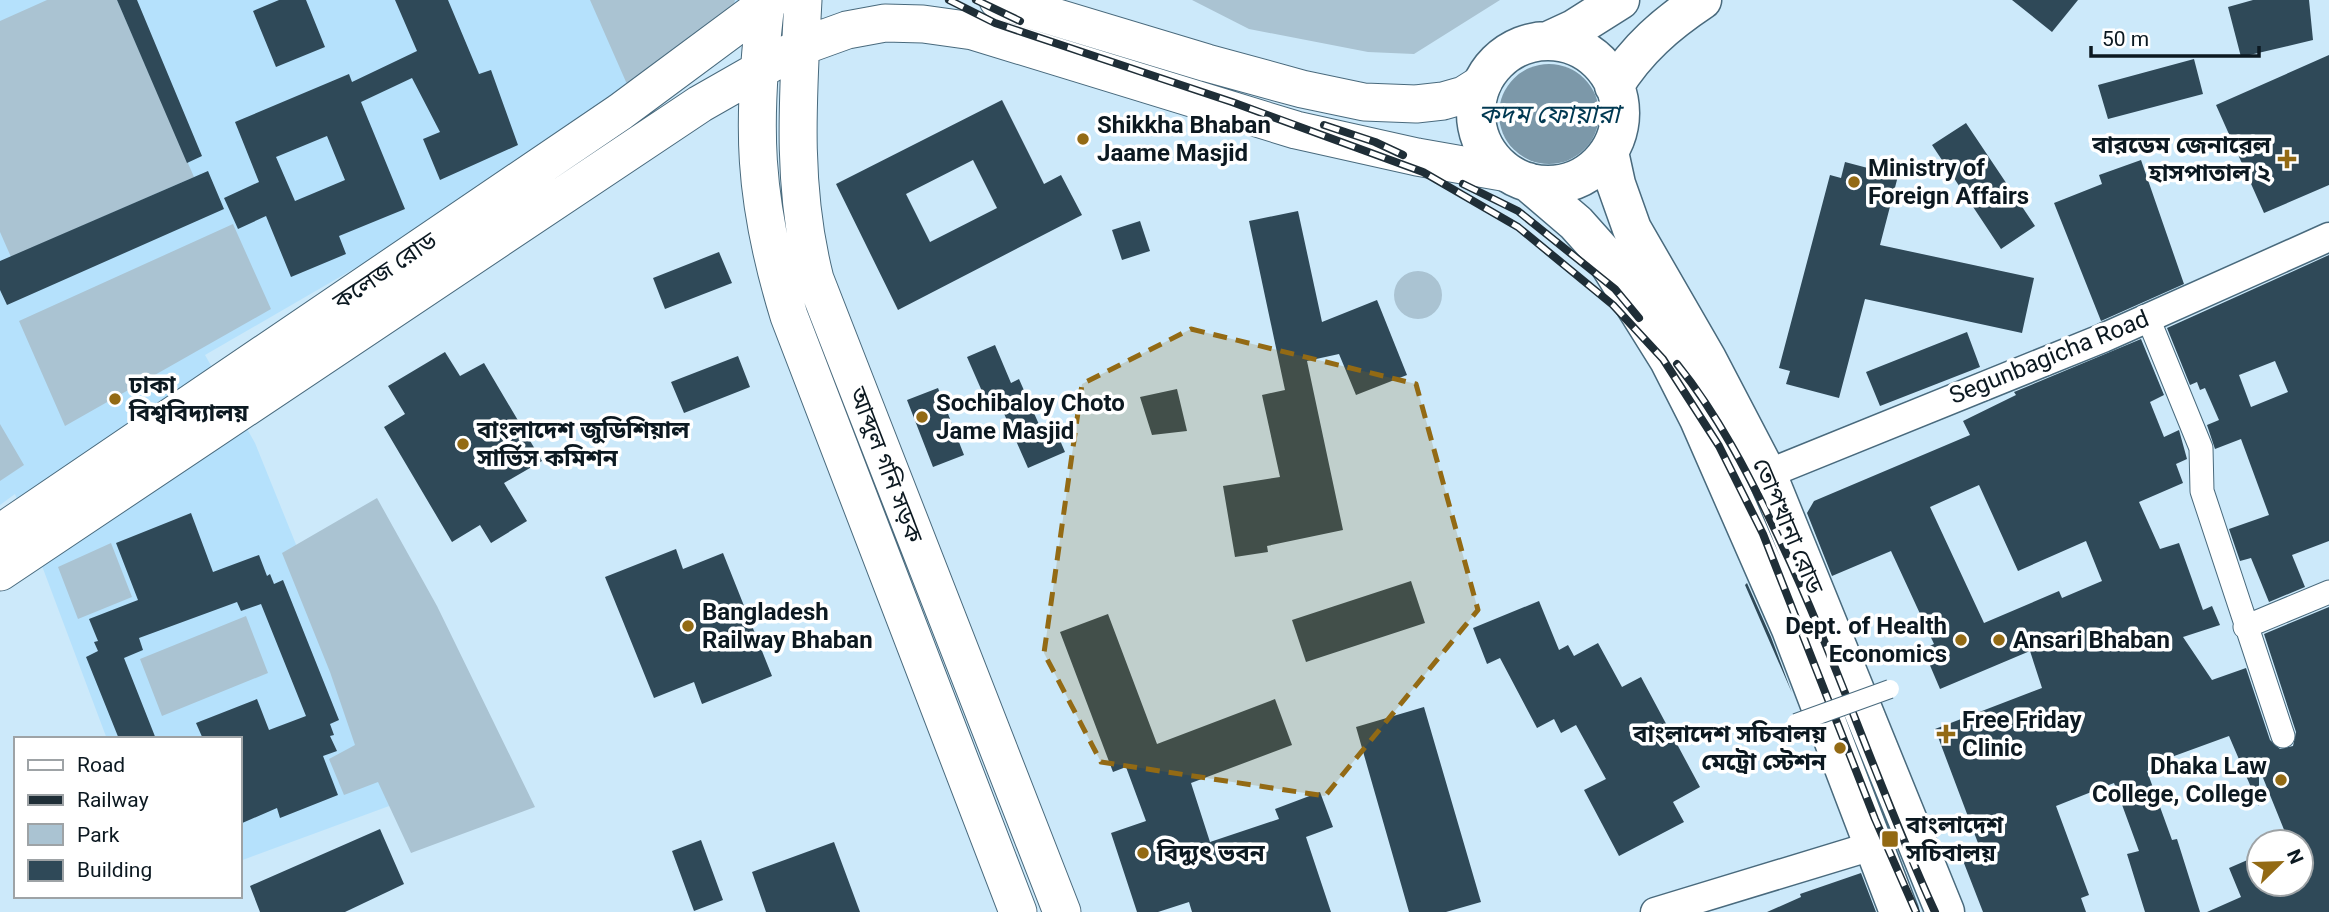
<svg xmlns="http://www.w3.org/2000/svg" width="2329" height="912" font-family="Roboto,'Noto Sans Bengali',sans-serif">
  <style>
    .built { fill: #b5e1fc }
    .green { fill: #aac3d2 }
    .water { fill: #7c98a9 }
    .building { fill: #2f4958; fill-rule: evenodd }
    .lines { fill: none; stroke-linecap: round; stroke-linejoin: round }
    .minor-casing { stroke: #496a7d; stroke-width: 25 }
    .tertiary-casing { stroke: #496a7d; stroke-width: 31 }
    .primary-casing { stroke: #496a7d; stroke-width: 39 }
    .trunk-casing { stroke: #496a7d; stroke-width: 41 }
    .minor { stroke: #fff; stroke-width: 23 }
    .tertiary { stroke: #fff; stroke-width: 28 }
    .primary { stroke: #fff; stroke-width: 37 }
    .trunk { stroke: #fff; stroke-width: 38 }
    .rail-casing { stroke: #1f2e37; stroke-width: 8 }
    .rail { stroke: #fff; stroke-width: 5; stroke-dasharray: 16; stroke-linecap: butt }
    .pedestrian-bridge-casing { stroke: #496a7d; stroke-width: 20; stroke-linecap: butt }
    .pedestrian-bridge { stroke: #fff; stroke-width: 18 }
    .marked { fill: #936a14; fill-opacity: 0.2; stroke: #936a14; stroke-width: 5; stroke-dasharray: 14 9; stroke-linejoin: round }
    .poi-dot { fill: #936a14; stroke: #fff; stroke-width: 2.5 }
    .labels { text-anchor: middle; dominant-baseline: central; stroke-width: 7; stroke-linejoin: round; paint-order: stroke }
    .poi-label { font-size: 24px; font-weight: bold; fill: #0c1921; stroke: #fff; text-anchor: start }
    .street-label { font-size: 24px; fill: #0c1921; stroke: #fff }
    .water-label { font-size: 26px; font-style: italic; fill: #003952; stroke: #fff }
  </style>
  <rect width="100%" height="100%" fill="#cce9fa"/>
  <path class="built" d="M0,0H750L395,245L205,355L255,443L400,802L240,861V739H107L15,494L0,505Z"/>
  <path class="green" d="M47,0H117L194,177L11,257L0,232V21Z
    M590,0H735L731,16L630,91Z
    M1192,0H1500L1414,54L1368,52L1249,29Z
    M233,224L271,309L65,426L19,321Z
    M1394 295a24 24 0 1 1 48 0a24 24 0 1 1-48 0Z
    M0,424L24,465L0,481Z
    M377,498L437,606L535,807L411,853L378,782L344,795L329,759L355,745L330,672L282,553Z
    M111,543L132,597L78,619L58,567Z
    M246,616L268,673L162,716L140,659Z"/>
  <path class="water" d="M1499 114a50 50 0 1 1 100 0a50 50 0 1 1-100 0Z"/>
  <path class="building" d="M117,0H137L202,156L187,163Z
    M279,0H306L325,47L276,67L253,11Z
    M395,0H448L479,74L491,70L518,145L440,180L423,139L440,132L412,78L361,102L405,209L339,236L346,254L291,277L266,216L238,229L224,198L259,182L235,122L349,74L352,82L417,51ZM327,136L345,180L295,201L276,157Z
    M2012,0H2078L2052,32Z
    M2253,0H2309L2313,40L2241,57L2228,7Z
    M2329,55V185L2264,213L2216,105Z
    M2194,59L2203,94L2108,119L2098,85Z
    M1002,100L1044,184L1061,175L1082,215L898,310L836,184ZM973,160L997,208L930,242L906,194Z
    M1966,123L2035,226L2001,249L1932,145Z
    M2141,160L2184,284L2101,321L2054,203L2102,184L2099,175Z
    M1845,162L1898,176L1880,245L2034,278L2022,333L1865,299L1839,398L1786,384L1790,371L1779,368L1830,175L1841,178Z
    M208,171L224,209L7,305L0,290V261Z
    M1298,211L1322,322L1377,300L1407,375L1356,395L1339,354L1307,361L1343,530L1267,546L1268,552L1235,557L1223,486L1280,477L1262,395L1285,390L1249,221Z
    M1140,221L1150,251L1122,260L1112,230Z
    M719,252L732,283L665,309L653,278Z
    M2329,255V541L2292,555L2305,587L2269,602L2251,558L2240,561L2229,529L2269,515L2241,439L2215,449L2207,425L2219,420L2205,388L2200,390L2197,382L2190,385L2167,328ZM2275,361L2288,392L2251,407L2239,375Z
    M1967,332L1980,367L1880,406L1866,372Z
    M2141,339L2164,395L2150,402L2164,437L2179,430L2187,459L2176,464L2183,483L2139,502L2160,549L2179,543L2203,610L2212,606L2220,625L2183,637L2212,680L2246,668L2270,740L2280,749L2293,746L2296,732L2264,634L2329,607V912H2207L2241,897L2229,868L2259,855V884H2301V842H2289L2259,768V806L2229,736L2155,763L2157,767L2147,771L2172,840L2177,839L2200,912H2145L2127,854L2139,851L2114,783L2056,806L2089,895L2081,898L2086,912H1983L1962,858L1981,851L1935,729L2042,688L2030,651L1940,689L1923,649L1934,644L1891,551L1832,576L1807,513L1814,501L1970,435L1963,421L2016,395L2014,392ZM1979,485L2018,571L2086,541L2102,581L2062,598L2059,591L1984,623L1930,507Z
    M995,345L1011,383L1019,379L1041,429L1053,424L1065,452L1028,468L998,400L988,405L967,357Z
    M445,352L460,376L484,363L542,461L504,483L527,521L491,543L480,525L452,542L384,427L405,414L388,386Z
    M738,356L750,387L684,413L671,382Z
    M938,388L964,455L933,467L907,400Z
    M1177,389L1187,431L1152,435L1140,397Z
    M191,513L213,572L259,555L267,576L270,574L274,584L283,580L339,720L330,724L334,735L330,736L337,751L323,756L338,795L280,818L277,808L240,824V739H203L196,723L257,699L269,730L306,716L261,604L241,611L237,602L139,638L143,650L124,658L156,739H119L86,657L98,651L94,642L98,641L89,619L138,600L116,543Z
    M676,549L683,569L723,553L772,676L702,704L694,682L654,698L605,577Z
    M1411,581L1425,623L1306,662L1292,620Z
    M1747,583L1771,637L1792,693L1745,585Z
    M1539,601L1559,650L1568,645L1574,656L1598,643L1622,687L1641,677L1700,787L1673,802L1684,822L1619,856L1584,790L1606,779L1576,725L1561,733L1554,719L1537,728L1500,658L1487,664L1473,628Z
    M1108,614L1157,744L1275,699L1292,745L1191,783L1210,842L1279,819L1275,809L1320,792L1333,827L1306,837L1331,912H1192L1189,902L1158,912H1137L1111,833L1146,821L1126,767L1113,772L1060,632Z
    M1424,707L1481,902L1446,912H1409L1356,727Z
    M380,829L404,884L345,912H260L250,886Z
    M701,840L723,900L694,911L672,851Z
    M834,842L860,912H766L752,872Z
    M1861,873L1876,912H1767L1801,897L1800,894Z"/>
  <g class="lines">
    <g class="minor-casing">
      <path id="minor" d="M2148,318L2201,448L2202,491L2283,736
        M2245,627L2329,592"/>
    </g>
    <g class="tertiary-casing">
      <path id="tertiary" d="M1767,474L2103,338L2329,237
        M1655,912L1872,846"/>
    </g>
    <g class="primary-casing">
      <path id="primary" d="M803,0C798,95 791,186 815,279L1062,912
        M998,0L1207,63L1302,89L1364,102L1416,104L1443,101L1464,95L1483,83
        M766,3C751,124 753,199 789,316L1018,912
        M0,533L620,112L771,0
        M0,572L700,104L800,47L847,30L885,23L923,24L973,31L1296,130L1417,157L1508,173"/>
    </g>
    <g class="trunk-casing">
      <path id="trunk" d="M1548,41L1574,29L1620,0
        M1476 113a72 72 0 1 1 144 0a72 72 0 1 1-144 0Z
        M1614,86C1637,49 1666,24 1702,0
        M1609,152L1616,184L1632,229L1707,359L1767,474L1945,912
        M1528,182L1576,223L1601,251L1669,360L1699,419L1791,629L1899,912"/>
    </g>
    <use href="#minor" class="minor"/>
    <use href="#tertiary" class="tertiary"/>
    <use href="#primary" class="primary"/>
    <use href="#trunk" class="trunk"/>
    <g class="rail-casing">
      <path id="rail" d="M949,0L995,23L1232,102L1423,172L1518,227L1613,305L1663,359L1719,446L1763,534L1875,819L1916,912
        M976,0L1020,21
        M1324,125L1375,142L1403,155
        M1463,184L1518,211L1615,289L1639,318
        M1677,364C1718,415 1749,475 1777,534C1836,657 1878,788 1935,912"/>
    </g>
    <use href="#rail" class="rail"/>
    <g class="pedestrian-bridge-casing">
      <path id="pedestrian-bridge" d="M1796,723L1890,689"/>
    </g>
    <use href="#pedestrian-bridge" class="pedestrian-bridge"/>
  </g>
  <path class="marked" d="M1191,329L1416,384L1478,610L1325,796L1101,762L1044,653L1082,384Z"/>
  <g class="poi-dot">
    <circle cx="1083" cy="139" r="7"/>
    <path d="M2283.5 148.5h7v7h7v7h-7v7h-7v-7h-7v-7h7z"/>
    <circle cx="1854" cy="182" r="7"/>
    <circle cx="115" cy="399" r="7"/>
    <circle cx="922" cy="417" r="7"/>
    <circle cx="463" cy="444" r="7"/>
    <circle cx="688" cy="626" r="7"/>
    <circle cx="1961" cy="640" r="7"/>
    <circle cx="1999" cy="640" r="7"/>
    <path d="M1942.5 723.5h7v7h7v7h-7v7h-7v-7h-7v-7h7z"/>
    <circle cx="1840" cy="748" r="7"/>
    <circle cx="2281" cy="780" r="7"/>
    <rect x="1881" y="830" width="18" height="18" rx="3.5"/>
    <circle cx="1143" cy="853" r="7"/>
  </g>
  <g class="labels">
    <g class="poi-label">
      <text x="1097" y="125">Shikkha Bhaban<tspan x="1097" dy="28">Jaame Masjid</tspan></text>
      <text x="2271" y="145" text-anchor="end">বারডেম জেনারেল<tspan x="2271" dy="28">হাসপাতাল ২</tspan></text>
      <text x="1868" y="168">Ministry of<tspan x="1868" dy="28">Foreign Affairs</tspan></text>
      <text x="129" y="385">ঢাকা<tspan x="129" dy="28">বিশ্ববিদ্যালয়</tspan></text>
      <text x="936" y="403">Sochibaloy Choto<tspan x="936" dy="28">Jame Masjid</tspan></text>
      <text x="477" y="430">বাংলাদেশ জুডিশিয়াল<tspan x="477" dy="28">সার্ভিস কমিশন</tspan></text>
      <text x="702" y="612">Bangladesh<tspan x="702" dy="28">Railway Bhaban</tspan></text>
      <text x="1947" y="626" text-anchor="end">Dept. of Health<tspan x="1947" dy="28">Economics</tspan></text>
      <text x="2013" y="640">Ansari Bhaban</text>
      <text x="1962" y="720">Free Friday<tspan x="1962" dy="28">Clinic</tspan></text>
      <text x="1826" y="734" text-anchor="end">বাংলাদেশ সচিবালয়<tspan x="1826" dy="28">মেট্রো স্টেশন</tspan></text>
      <text x="2267" y="766" text-anchor="end">Dhaka Law<tspan x="2267" dy="28">College, College</tspan></text>
      <text x="1906" y="825">বাংলাদেশ<tspan x="1906" dy="28">সচিবালয়</tspan></text>
      <text x="1157" y="853">বিদ্যুৎ ভবন</text>
    </g>
    <g class="street-label">
      <text transform="translate(385 271) rotate(-34)">কলেজ রোড</text>
      <text transform="translate(2049 357) rotate(-22)">Segunbagicha Road</text>
      <text transform="translate(886 465) rotate(69)">আব্দুল গনি সড়ক</text>
      <text transform="translate(1788 526) rotate(67)">তোপখানা রোড</text>
    </g>
    <g class="water-label">
      <text x="1549" y="114">কদম ফোয়ারা</text>
    </g>
  </g>
  <rect x="14" y="737" width="228" height="161" fill="#ffffff" stroke="#9ea3a6" stroke-width="2"/>
  <rect x="28" y="760" width="35" height="10" fill="#ffffff" stroke="#9ea3a6" stroke-width="2"/>
  <text x="77" y="772" font-size="21" fill="#0c1921">Road</text>
  <rect x="28" y="795" width="35" height="10" fill="#1f2e37" stroke="#9ea3a6" stroke-width="2"/>
  <text x="77" y="807" font-size="21" fill="#0c1921">Railway</text>
  <rect x="28" y="824" width="35" height="21" fill="#aac3d2" stroke="#9ea3a6" stroke-width="2"/>
  <text x="77" y="842" font-size="21" fill="#0c1921">Park</text>
  <rect x="28" y="860" width="35" height="21" fill="#2f4958" stroke="#9ea3a6" stroke-width="2"/>
  <text x="77" y="877" font-size="21" fill="#0c1921">Building</text>
  <g transform="translate(2280 863) rotate(67)"><circle r="33" fill="#ffffff" stroke="#9ea3a6" stroke-width="2"/>
  <path d="M0-5L12 26L0 18L-12 26Z" fill="#936a14"/>
  <text y="-10" font-size="19" font-weight="bold" text-anchor="middle" fill="#0c1921">N</text>
  </g>
  <path d="M2091 46v10h168v-10" fill="none" stroke="#0c1921" stroke-width="3.5"/>
  <text x="2102" y="46" font-size="21" fill="#0c1921" stroke="#ffffff" stroke-width="5" paint-order="stroke">50 m</text>
</svg>
